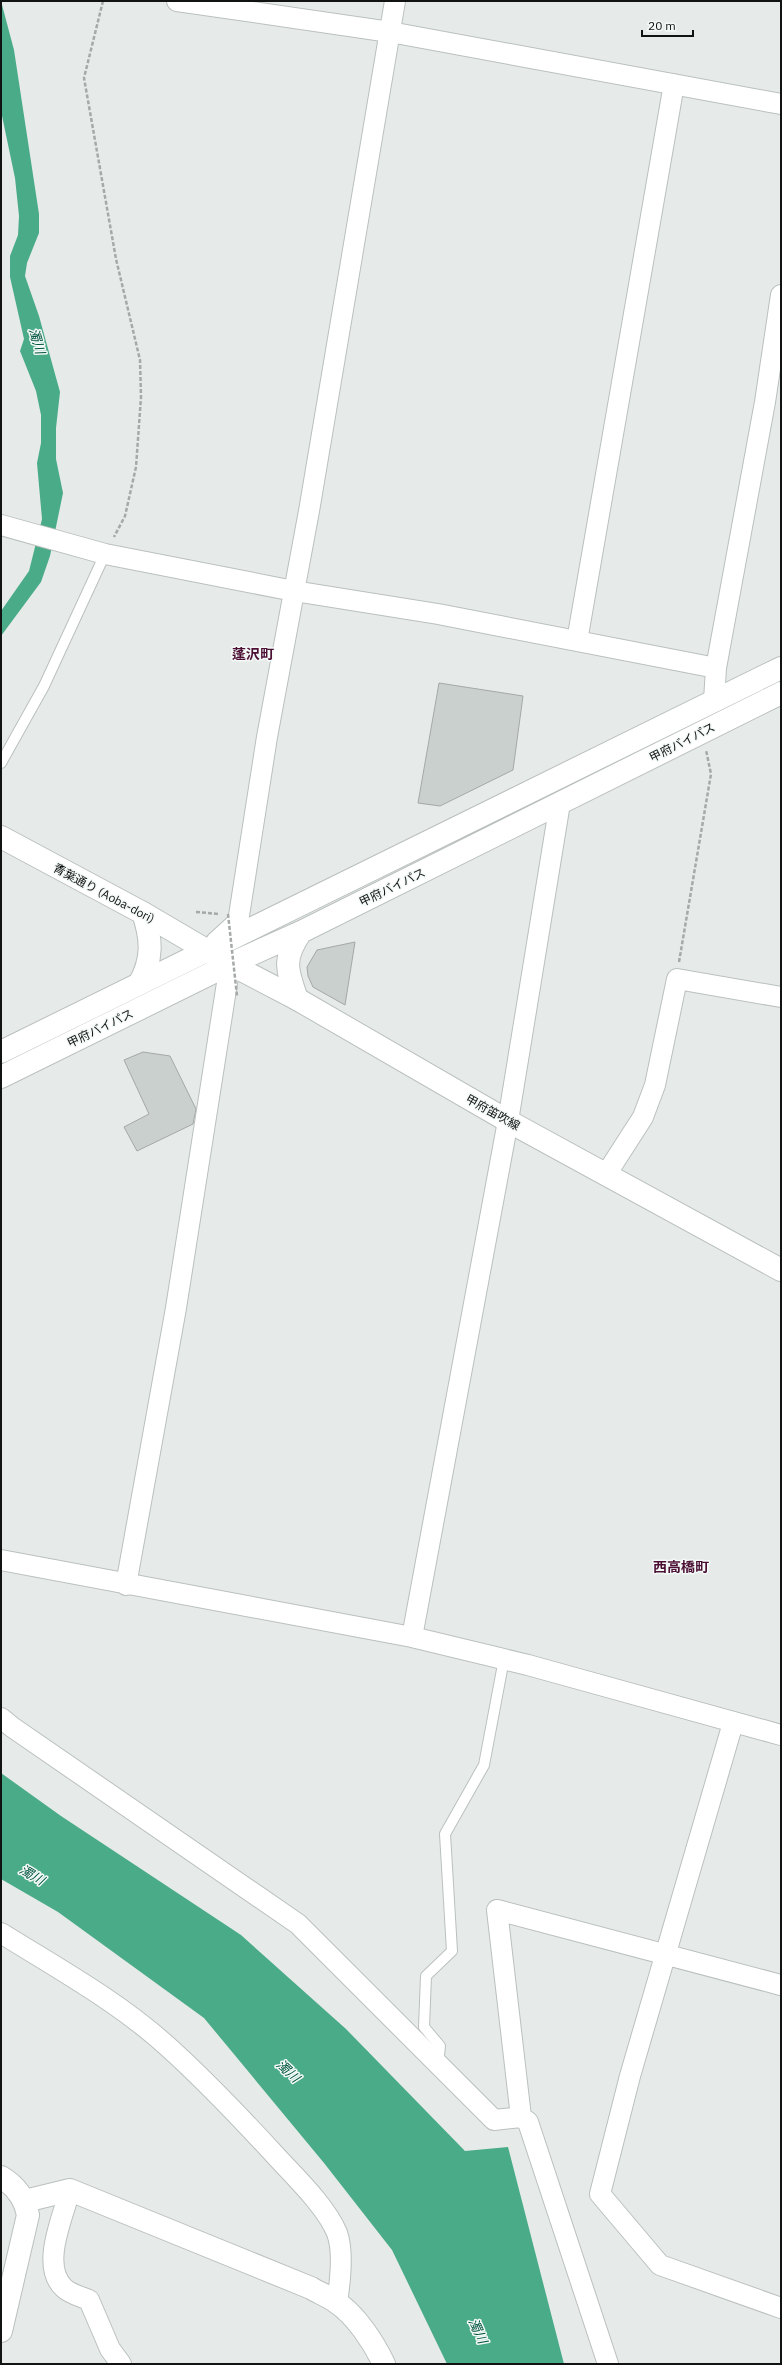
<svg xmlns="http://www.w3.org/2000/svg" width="782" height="2365" font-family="'IBM Plex Sans','Noto Sans JP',sans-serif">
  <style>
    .water { fill: #4aab89 }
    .building { fill: #cad0cd; stroke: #a4a9a7 }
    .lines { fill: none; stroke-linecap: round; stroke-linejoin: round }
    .lane-casing { stroke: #bac0bd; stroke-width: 12 }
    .street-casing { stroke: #bac0bd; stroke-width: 22 }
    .secondary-casing { stroke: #bac0bd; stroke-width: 24 }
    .primary-casing { stroke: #bac0bd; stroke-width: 24 }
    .highway-casing { stroke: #bac0bd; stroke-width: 24 }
    .path { stroke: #a5a9a7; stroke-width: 2.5; stroke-dasharray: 4 2; stroke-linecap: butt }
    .lane { stroke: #fff; stroke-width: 10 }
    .street { stroke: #fff; stroke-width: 20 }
    .secondary { stroke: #fff; stroke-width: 22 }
    .primary { stroke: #fff; stroke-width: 22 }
    .highway { stroke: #fff; stroke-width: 22 }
    .path-bridge { stroke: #a5a9a7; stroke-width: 2.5; stroke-dasharray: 4 2; stroke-linecap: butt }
    .labels { text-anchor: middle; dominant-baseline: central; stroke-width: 3; stroke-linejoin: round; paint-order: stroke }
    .street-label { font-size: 12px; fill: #111212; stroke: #f3f9f6 }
    .water-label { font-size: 13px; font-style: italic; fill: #00543e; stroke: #f3f9f6 }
    .quarter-label { font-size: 14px; font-weight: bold; fill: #4c0f34; stroke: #f3f9f6 }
  </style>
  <rect width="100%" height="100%" fill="#e6ebe9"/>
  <path class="water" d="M1,1L14,50L39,214V233L27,263L25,276L39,316L60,392L56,428V459L63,493L50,556L41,582L1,636V611L29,571L42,519L37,463L41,443V415L36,391L20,351L24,339L10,277V256L18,235L19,216L15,178L1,111Z
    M1,1773L61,1816L241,1935L346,2029L465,2151L508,2147L564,2364H447L392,2250L324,2163L204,2018L58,1912L1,1879Z"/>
  <path class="building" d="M439,683L523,696L513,770L440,806L418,803Z
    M355,942L345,1005L313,987L308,976L307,967L317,950Z
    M143,1052L170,1056L196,1109L193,1124L137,1151L124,1127L149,1114L124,1060Z"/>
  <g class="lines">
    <g class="lane-casing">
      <path id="lane" d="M1,763L44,686L105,554
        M438,2064L440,2046L424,2027L426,1976L452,1951L445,1834L484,1765L504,1659"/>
    </g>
    <g class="street-casing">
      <path id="street" d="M177,1L390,32L781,104
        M1,525L105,554L294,591L438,614L716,668
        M577,641L674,84
        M714,701L716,668L765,402L781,295
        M216,942L238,922L267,737L309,511L395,1
        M607,1173L643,1117L655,1085L677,979L781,997
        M1,1560L412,1637L528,1665L781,1735
        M126,1585L176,1308L230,964
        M412,1637L508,1121L560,803
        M1,1718L12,1727L298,1924L494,2120L521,2117L528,2122L608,2364
        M733,1723L630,2076L600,2194L660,2265L781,2308
        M1,1933C57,1968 117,2001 166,2045C205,2080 240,2117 275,2155C294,2176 326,2206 337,2233C344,2252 340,2283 337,2302
        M521,2117L497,1910L781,1985
        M70,2190C63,2217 40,2266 64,2288C70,2294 82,2297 89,2300L110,2349L121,2364"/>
    </g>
    <g class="secondary-casing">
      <path id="secondary" d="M1,2177C16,2186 25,2199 28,2215L1,2331
        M25,2201L70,2190L311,2288C319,2293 328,2296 336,2302C356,2315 374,2343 384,2364"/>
    </g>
    <g class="primary-casing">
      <path id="primary" d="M1,837L143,913L230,964L297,999L508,1121L781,1270"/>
    </g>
    <g class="highway-casing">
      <path id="highway" d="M139,984C153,960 152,939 143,913
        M297,999C286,969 283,958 301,932
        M1,1052L781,668
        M1,1077L230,964L301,932L781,693"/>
    </g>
    <path class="path" d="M103,1L84,78L116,259L140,360L141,397L136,467L125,516L114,537
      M196,912L219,914
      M679,962L711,774L706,750"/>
    <use href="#lane" class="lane"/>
    <use href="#street" class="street"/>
    <use href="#secondary" class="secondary"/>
    <use href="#primary" class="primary"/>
    <use href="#highway" class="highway"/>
    <path class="path-bridge" d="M228,914L237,996"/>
  </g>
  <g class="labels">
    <g class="street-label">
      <text transform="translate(682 742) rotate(-27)">甲府バイパス</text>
      <text transform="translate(392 887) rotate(-26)">甲府バイパス</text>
      <text transform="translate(104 893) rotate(28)">青葉通り (Aoba-dori)</text>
      <text transform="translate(100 1028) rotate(-26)">甲府バイパス</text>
      <text transform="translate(493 1112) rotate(29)">甲府笛吹線</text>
    </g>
    <g class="water-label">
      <text transform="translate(37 341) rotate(74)">濁川</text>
      <text transform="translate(32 1875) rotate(31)">濁川</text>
      <text transform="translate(288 2071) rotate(43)">濁川</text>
      <text transform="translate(478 2331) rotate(66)">濁川</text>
    </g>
    <g class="quarter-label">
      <text x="253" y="654">蓬沢町</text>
      <text x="681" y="1567">西高橋町</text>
    </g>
  </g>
  <rect width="782" height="2365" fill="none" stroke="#111212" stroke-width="4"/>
  <path d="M642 30v6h51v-6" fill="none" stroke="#111212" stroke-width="2"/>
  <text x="648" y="30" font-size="12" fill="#111212" stroke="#f3f9f6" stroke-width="3" paint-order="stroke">20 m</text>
</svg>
